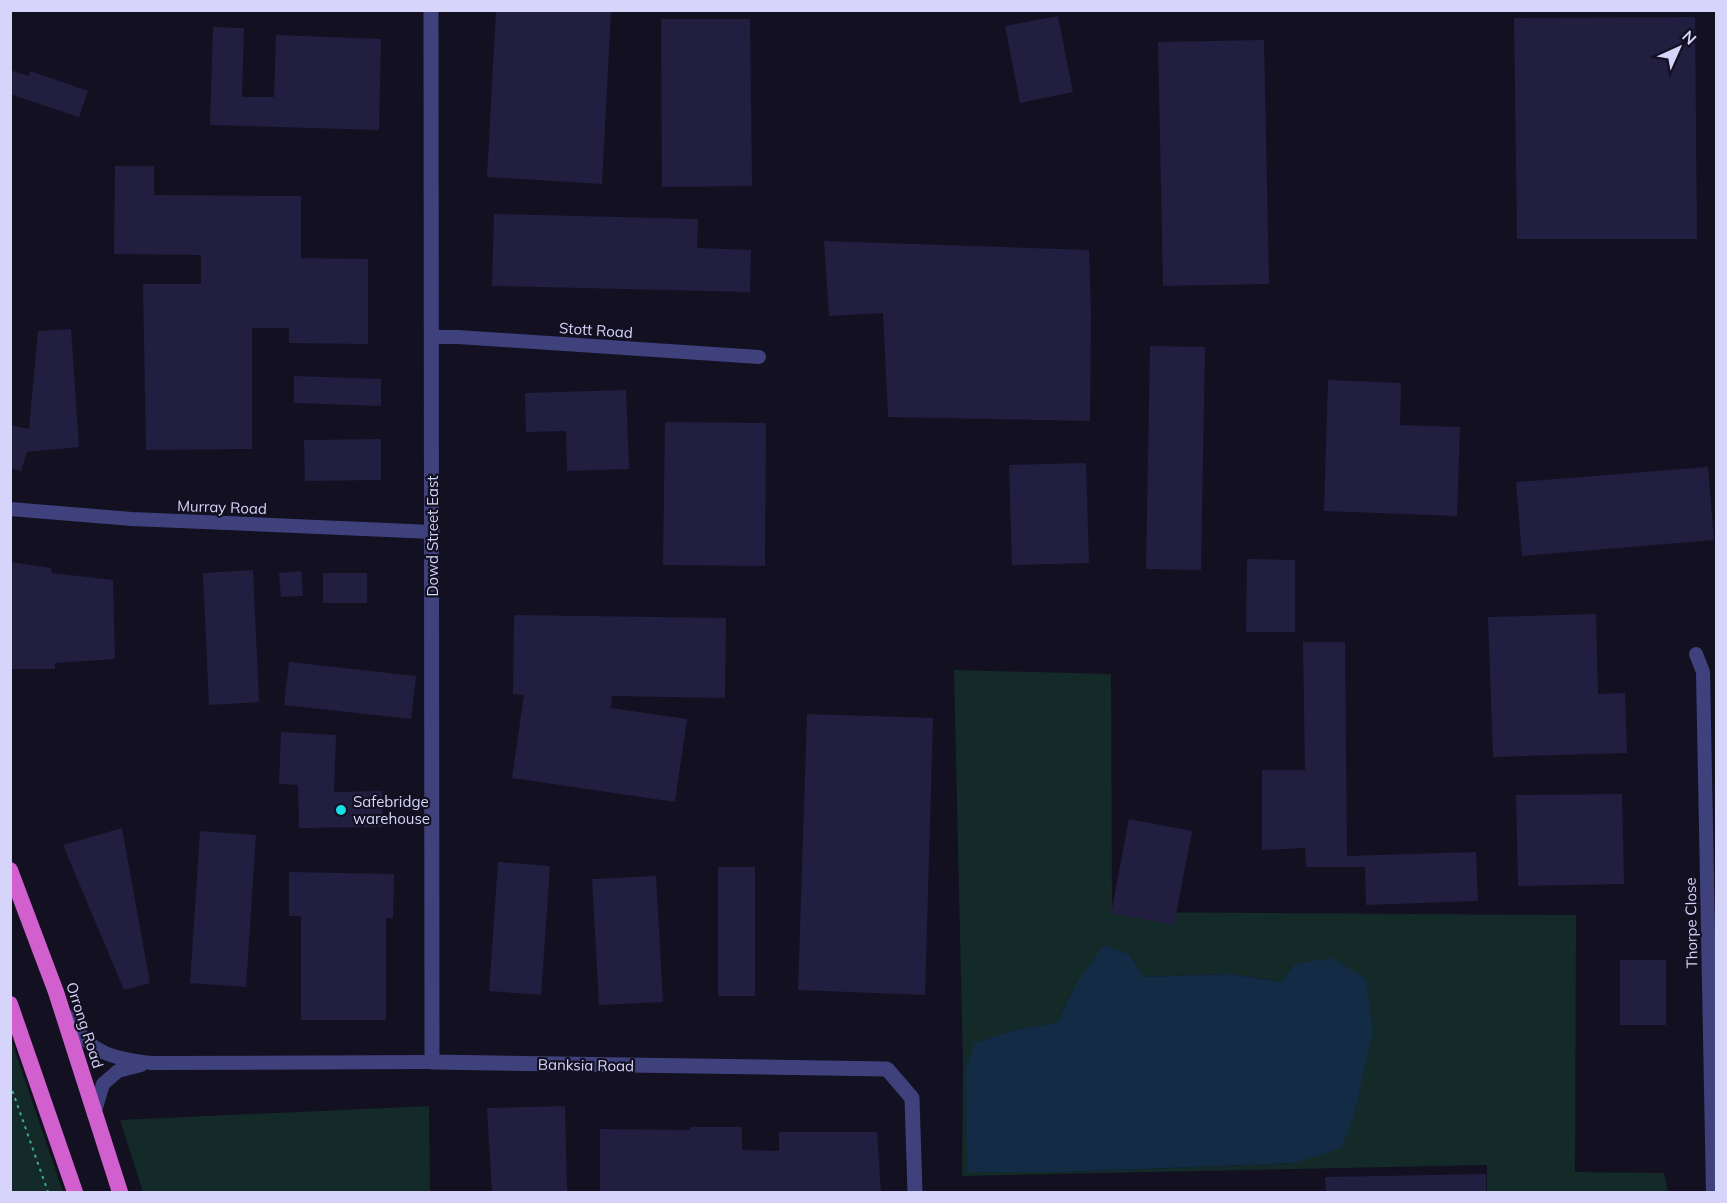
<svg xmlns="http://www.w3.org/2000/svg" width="1727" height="1203" font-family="Mulish,sans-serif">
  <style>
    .green { fill: #132a28; fill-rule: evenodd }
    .water { fill: #142b46 }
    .building { fill: #221e40 }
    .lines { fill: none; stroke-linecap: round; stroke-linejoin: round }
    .path { stroke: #3aa99a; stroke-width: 2; stroke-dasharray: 3 4.5; stroke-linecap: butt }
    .minor { stroke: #3f417c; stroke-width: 14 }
    .tertiary { stroke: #3f417c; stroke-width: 15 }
    .trunk { stroke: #d160ce; stroke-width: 16 }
    .poi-dot { fill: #16dee4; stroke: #121021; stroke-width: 2 }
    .labels { text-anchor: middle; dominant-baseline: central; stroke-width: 4.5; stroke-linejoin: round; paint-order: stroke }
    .street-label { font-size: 15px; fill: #d6d4fb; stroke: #121021 }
    .poi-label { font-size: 15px; fill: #d6d4fb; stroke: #121021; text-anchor: start }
  </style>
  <rect width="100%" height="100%" fill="#121021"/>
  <path class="green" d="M954,670L1111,674L1112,912L1576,915L1575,1172L1664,1173L1668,1192H1487V1165L962,1176L963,1067ZM1130,955L1143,977L1229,974L1283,982L1295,1163L1062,1172H968L966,1069L976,1043L1016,1030L1057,1023L1077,982Z
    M10,1039H11L63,1192H11Z
    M429,1106L430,1192H143L120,1120Z"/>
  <path class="water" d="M1104,945L1130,955L1143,977L1229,974L1282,982L1295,964L1332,958L1366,979L1373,1033L1352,1122L1341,1148L1295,1163L1062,1172H967L966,1069L975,1043L1015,1030L1057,1023L1077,982Z"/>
  <path class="building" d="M496,10H611L602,184L487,177Z
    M1058,16L1073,92L1020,103L1005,26Z
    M1695,17L1697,239H1517L1514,18Z
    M661,19H750L752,186L662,187Z
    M213,27L244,28L242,97H274L276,35L381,39L379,130L210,125Z
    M1264,40L1269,284L1163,286L1158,42Z
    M10,70L29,76L30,71L88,91L79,117L10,94Z
    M115,166H154V195L301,196V258L368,259V344L289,343V328H252V449L146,450L143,284H201V255L114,254Z
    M494,214L698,219L697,248L751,250L750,292L492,286Z
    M824,241L1089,250L1091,311L1090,421L888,417L883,313L829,316Z
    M71,329L79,447L27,452L21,471L10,468V425L29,429L38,331Z
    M1150,346L1205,347L1201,570L1146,569Z
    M294,376L381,379V406L294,403Z
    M1328,380L1401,383L1400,425L1460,427L1457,516L1324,511Z
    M626,390L629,469L567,471L566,431L526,432L525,393Z
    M665,422L766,423L765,566L663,565Z
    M381,439V480L305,481L304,440Z
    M1086,463L1089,563L1012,565L1009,465Z
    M1708,467L1714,540L1522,556L1516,482Z
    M1247,559L1295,560V632H1246Z
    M10,562L51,568L52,573L113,580L115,659L55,663V669H10Z
    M253,570L259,702L209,705L203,573Z
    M301,571L303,596L281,597L279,573Z
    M323,573H367V603H323Z
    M1596,614L1598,694L1625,693L1627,753L1493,757L1488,617Z
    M514,615L726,618L725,698L612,696L611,708L687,719L675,802L512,778L524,695L513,694Z
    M1303,642H1345L1347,856L1476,852L1478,901L1366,905L1365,867H1306L1305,848L1262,850V770H1305Z
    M289,662L416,676L411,719L284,705Z
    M807,714L933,718L925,995L798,990Z
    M281,732L336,735L334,792L382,791V827L299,828L298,785L279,784Z
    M1622,794L1624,884L1518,886L1516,795Z
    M1129,819L1192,831L1174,925L1111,913Z
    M122,828L150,983L124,990L63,845Z
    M200,831L256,835L246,987L190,983Z
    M498,862L550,866L541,995L489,991Z
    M718,867H755V996H718Z
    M289,872L394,874L393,918H386V1020H301V916H289Z
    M656,876L663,1002L599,1005L592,879Z
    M1620,960H1666V1025H1620Z
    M565,1106L567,1192H492L487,1108Z
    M690,1127H742V1150L779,1151V1132H877L881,1192H600V1129L690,1130Z
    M1486,1174V1192H1326L1325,1177Z"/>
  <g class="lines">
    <path class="path" d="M10,1084L48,1192"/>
    <path class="minor" d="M431,337H458L759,357
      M10,509L132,519L433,532
      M1696,654L1703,672L1713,1192
      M69,1017C88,1053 113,1059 152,1063L432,1062
      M94,1114L103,1084L118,1071L141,1065"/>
    <path class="tertiary" d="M431,10L432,1062L887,1069L912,1098L915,1192"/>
    <path class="trunk" d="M10,870L56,992L120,1192
      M10,1004L75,1192"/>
  </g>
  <circle class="poi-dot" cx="341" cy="810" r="6"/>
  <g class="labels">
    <g class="street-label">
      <text transform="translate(596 330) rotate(4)">Stott Road</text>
      <text transform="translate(222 507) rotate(2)">Murray Road</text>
      <text transform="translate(432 536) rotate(-90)">Dowd Street East</text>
      <text transform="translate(1691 923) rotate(-91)">Thorpe Close</text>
      <text transform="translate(85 1025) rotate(72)">Orrong Road</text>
      <text transform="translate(586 1065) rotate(1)">Banksia Road</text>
    </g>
    <g class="poi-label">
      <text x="353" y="801">Safebridge<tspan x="353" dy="17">warehouse</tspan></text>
    </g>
  </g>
  <rect width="1727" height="1203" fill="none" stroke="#d6d4fb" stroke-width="24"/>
  <g transform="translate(1679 48) rotate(45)" stroke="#121021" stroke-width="4.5" paint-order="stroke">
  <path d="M0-4.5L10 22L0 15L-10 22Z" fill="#d6d4fb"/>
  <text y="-9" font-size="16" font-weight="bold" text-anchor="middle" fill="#d6d4fb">N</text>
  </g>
</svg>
